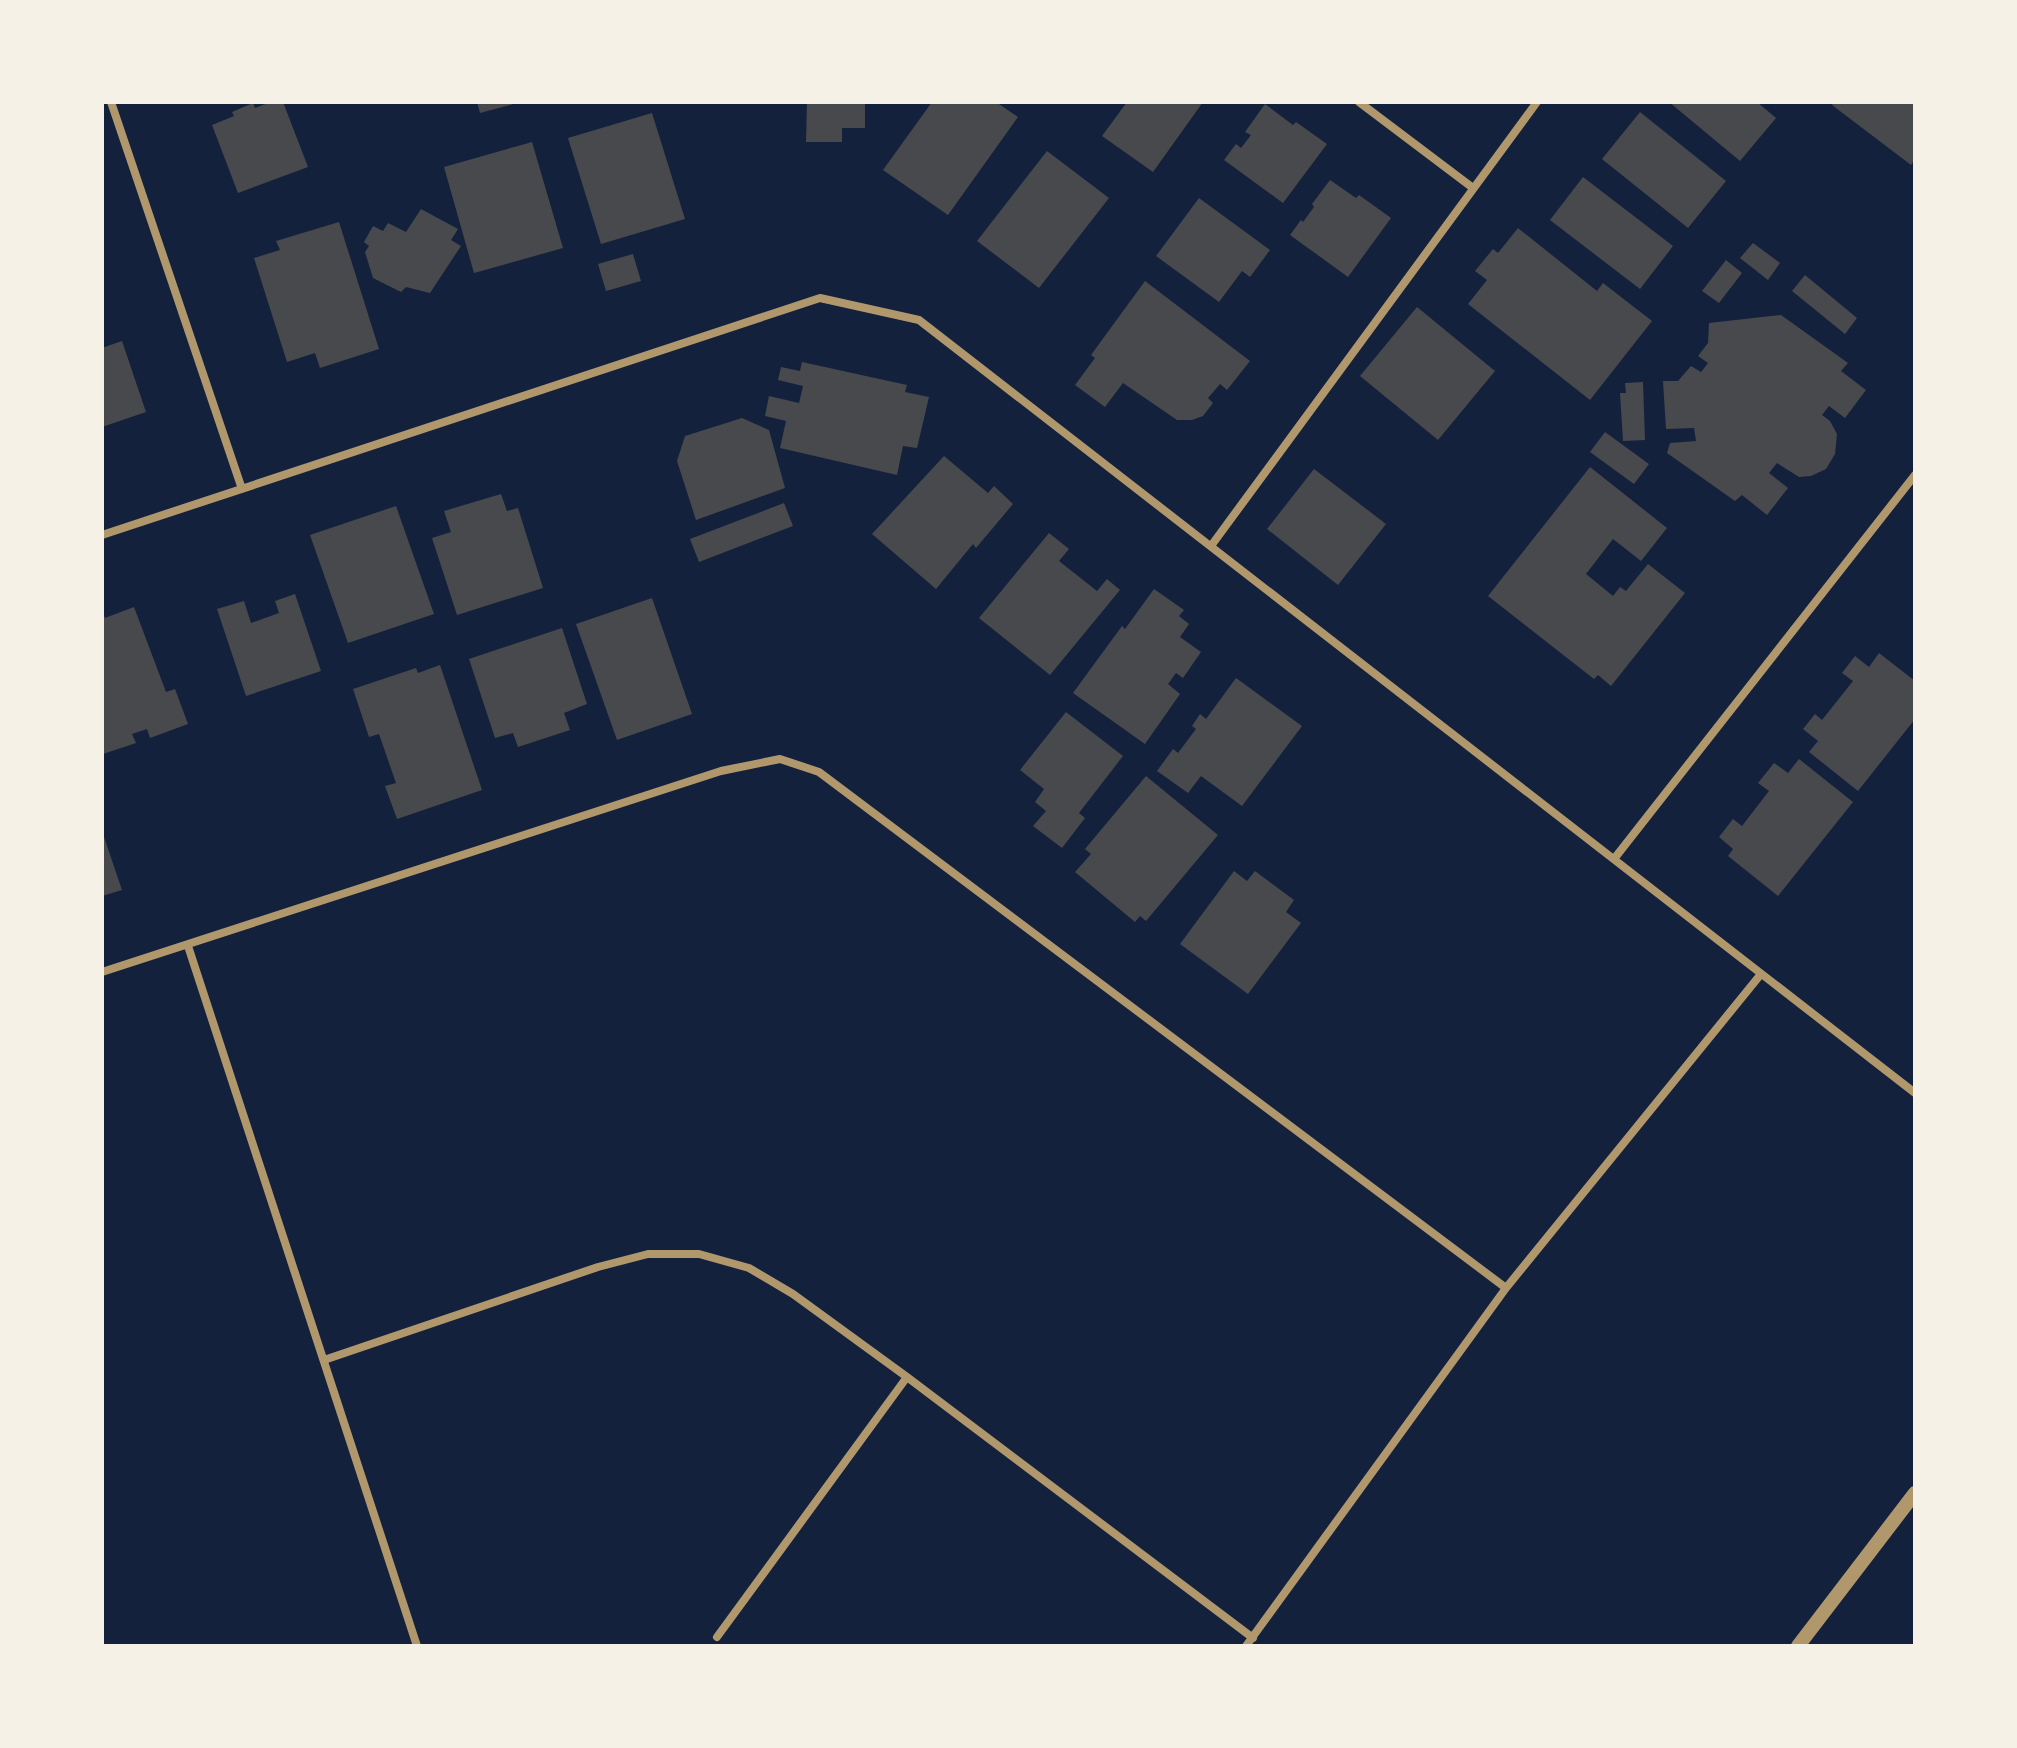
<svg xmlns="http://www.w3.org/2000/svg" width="2017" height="1748" font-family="Figtree,sans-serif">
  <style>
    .building { fill: #48494c }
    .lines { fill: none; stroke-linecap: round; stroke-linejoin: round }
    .minor { stroke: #b1986c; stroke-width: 8 }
    .tertiary { stroke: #b1986c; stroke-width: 14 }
  </style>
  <rect width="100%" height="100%" fill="#14213d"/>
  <path class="building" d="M271,102H283L308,167L238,193L212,125L234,116L232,112L253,103L255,108Z
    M477,102H517V103L480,113Z
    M807,102H865V128H842V142H806Z
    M932,102H996L1018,117L948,215L883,170Z
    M1127,102H1203L1153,172L1102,136Z
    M1669,102H1757L1776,118L1740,161Z
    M1834,102H1915V159L1911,165L1832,105Z
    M1265,104L1293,125L1296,122L1327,144L1283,203L1224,160L1236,144L1241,148L1251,135L1245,132Z
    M1640,112L1726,181L1688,228L1602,159Z
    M652,113L685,219L601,244L568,138Z
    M532,142L563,248L474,273L444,167Z
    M1047,151L1109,198L1039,288L977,241Z
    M1583,177L1673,246L1640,289L1550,220Z
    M1330,180L1356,198L1359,195L1391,218L1348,277L1290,235L1301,220L1303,222L1314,207L1312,204Z
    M1199,198L1270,250L1250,277L1242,271L1219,302L1156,256Z
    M421,209L458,229L451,240L461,246L430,293L406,287L401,292L373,278L365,252L369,246L364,242L373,226L383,231L388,223L406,232Z
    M339,222L379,349L320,368L315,353L287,362L254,258L280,250L276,241Z
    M1518,228L1597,291L1603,283L1652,321L1590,400L1468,304L1487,280L1475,271L1493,249L1498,253Z
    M1753,243L1780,263L1768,280L1740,258Z
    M633,254L641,281L606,291L598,264Z
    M1726,260L1742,273L1719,303L1702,291Z
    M1805,275L1857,318L1845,334L1792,291Z
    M1145,281L1250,361L1227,390L1220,384L1208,398L1213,403L1203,416L1192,420H1177L1123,383L1105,407L1075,385L1095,358L1091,355Z
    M1417,307L1495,371L1438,440L1360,376Z
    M1781,315L1848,363L1841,371L1866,390L1845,418L1829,406L1822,415L1830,421L1837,434L1835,454L1826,469L1811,476L1799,477L1777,463L1769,473L1788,488L1767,515L1742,495L1735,501L1667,453L1670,443L1696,441L1694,428L1666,429L1663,381H1678L1691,366L1701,372L1708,363L1698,356L1708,343L1709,323Z
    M122,341L146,412L102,427V348Z
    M802,362L907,385L905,392L929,397L917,448L903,446L897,475L780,448L786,421L765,416L769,396L799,403L803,386L778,380L781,367L800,371Z
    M1643,382L1645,440L1623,441L1620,393H1626L1625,383Z
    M742,418L769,430L785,488L696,520L677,461L685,436Z
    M1605,432L1649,464L1634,484L1590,452Z
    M944,456L988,493L994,486L1013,504L976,548L973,544L936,589L872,534Z
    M1590,467L1667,528L1641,561L1613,539L1586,574L1613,596L1620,587L1626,591L1648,564L1685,593L1611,686L1598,675L1594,679L1488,596Z
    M1314,469L1386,524L1338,585L1267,529Z
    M501,494L507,511L518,508L543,588L457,615L432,538L451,532L444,511Z
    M784,503L793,526L699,562L690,539Z
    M396,506L434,614L348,643L310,535Z
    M1049,533L1069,549L1059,561L1097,591L1107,579L1120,590L1050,675L979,618Z
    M1154,589L1184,610L1179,616L1189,624L1180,637L1201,652L1183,678L1176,673L1168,684L1180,694L1145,744L1073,693L1122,626L1125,629Z
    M295,594L321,671L246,696L217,609L244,601L251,623L279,613L275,601Z
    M652,598L692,714L617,740L576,624Z
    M134,607L166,692L175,689L188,724L150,738L147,729L132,734L136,743L103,754L102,611L105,618Z
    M562,628L587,704L564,713L570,730L518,747L513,733L495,738L469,659Z
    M1879,653L1915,681V719L1858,791L1809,752L1818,741L1803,729L1815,714L1822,720L1853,681L1842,673L1855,656L1869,667Z
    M440,665L482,790L397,819L385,786L396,783L379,734L369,737L353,689L416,668L418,673Z
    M1236,678L1302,726L1242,806L1201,776L1188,793L1157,771L1173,749L1178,753L1196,729L1192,726L1200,714L1206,719Z
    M1066,712L1123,756L1079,813L1085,818L1062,848L1033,826L1046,811L1035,802L1044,789L1020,770Z
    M1799,759L1853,802L1778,896L1728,856L1733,849L1719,837L1733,819L1742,826L1769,791L1758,783L1774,763L1788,773Z
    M1146,776L1218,835L1146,921L1140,916L1135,922L1075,872L1091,854L1085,849Z
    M102,831L122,890L102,896Z
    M1234,871L1247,881L1255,871L1294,900L1286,912L1301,923L1248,994L1180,944Z"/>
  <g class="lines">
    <path class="minor" d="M111,102L242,489
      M1359,102L1473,188
      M102,535L820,298L919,320L1915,1093
      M1211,546L1537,102
      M1614,859L1915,475
      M188,946L417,1646
      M102,972L721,771L780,759L819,772L1506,1288
      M324,1360L598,1267L648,1254H699L749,1268L793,1294L907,1377L1253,1638
      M717,1637L907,1377
      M1246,1646L1506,1288L1761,974"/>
    <path class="tertiary" d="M1798,1646L1915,1493"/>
  </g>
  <rect width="2017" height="1748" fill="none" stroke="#f6f1e7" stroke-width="208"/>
</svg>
